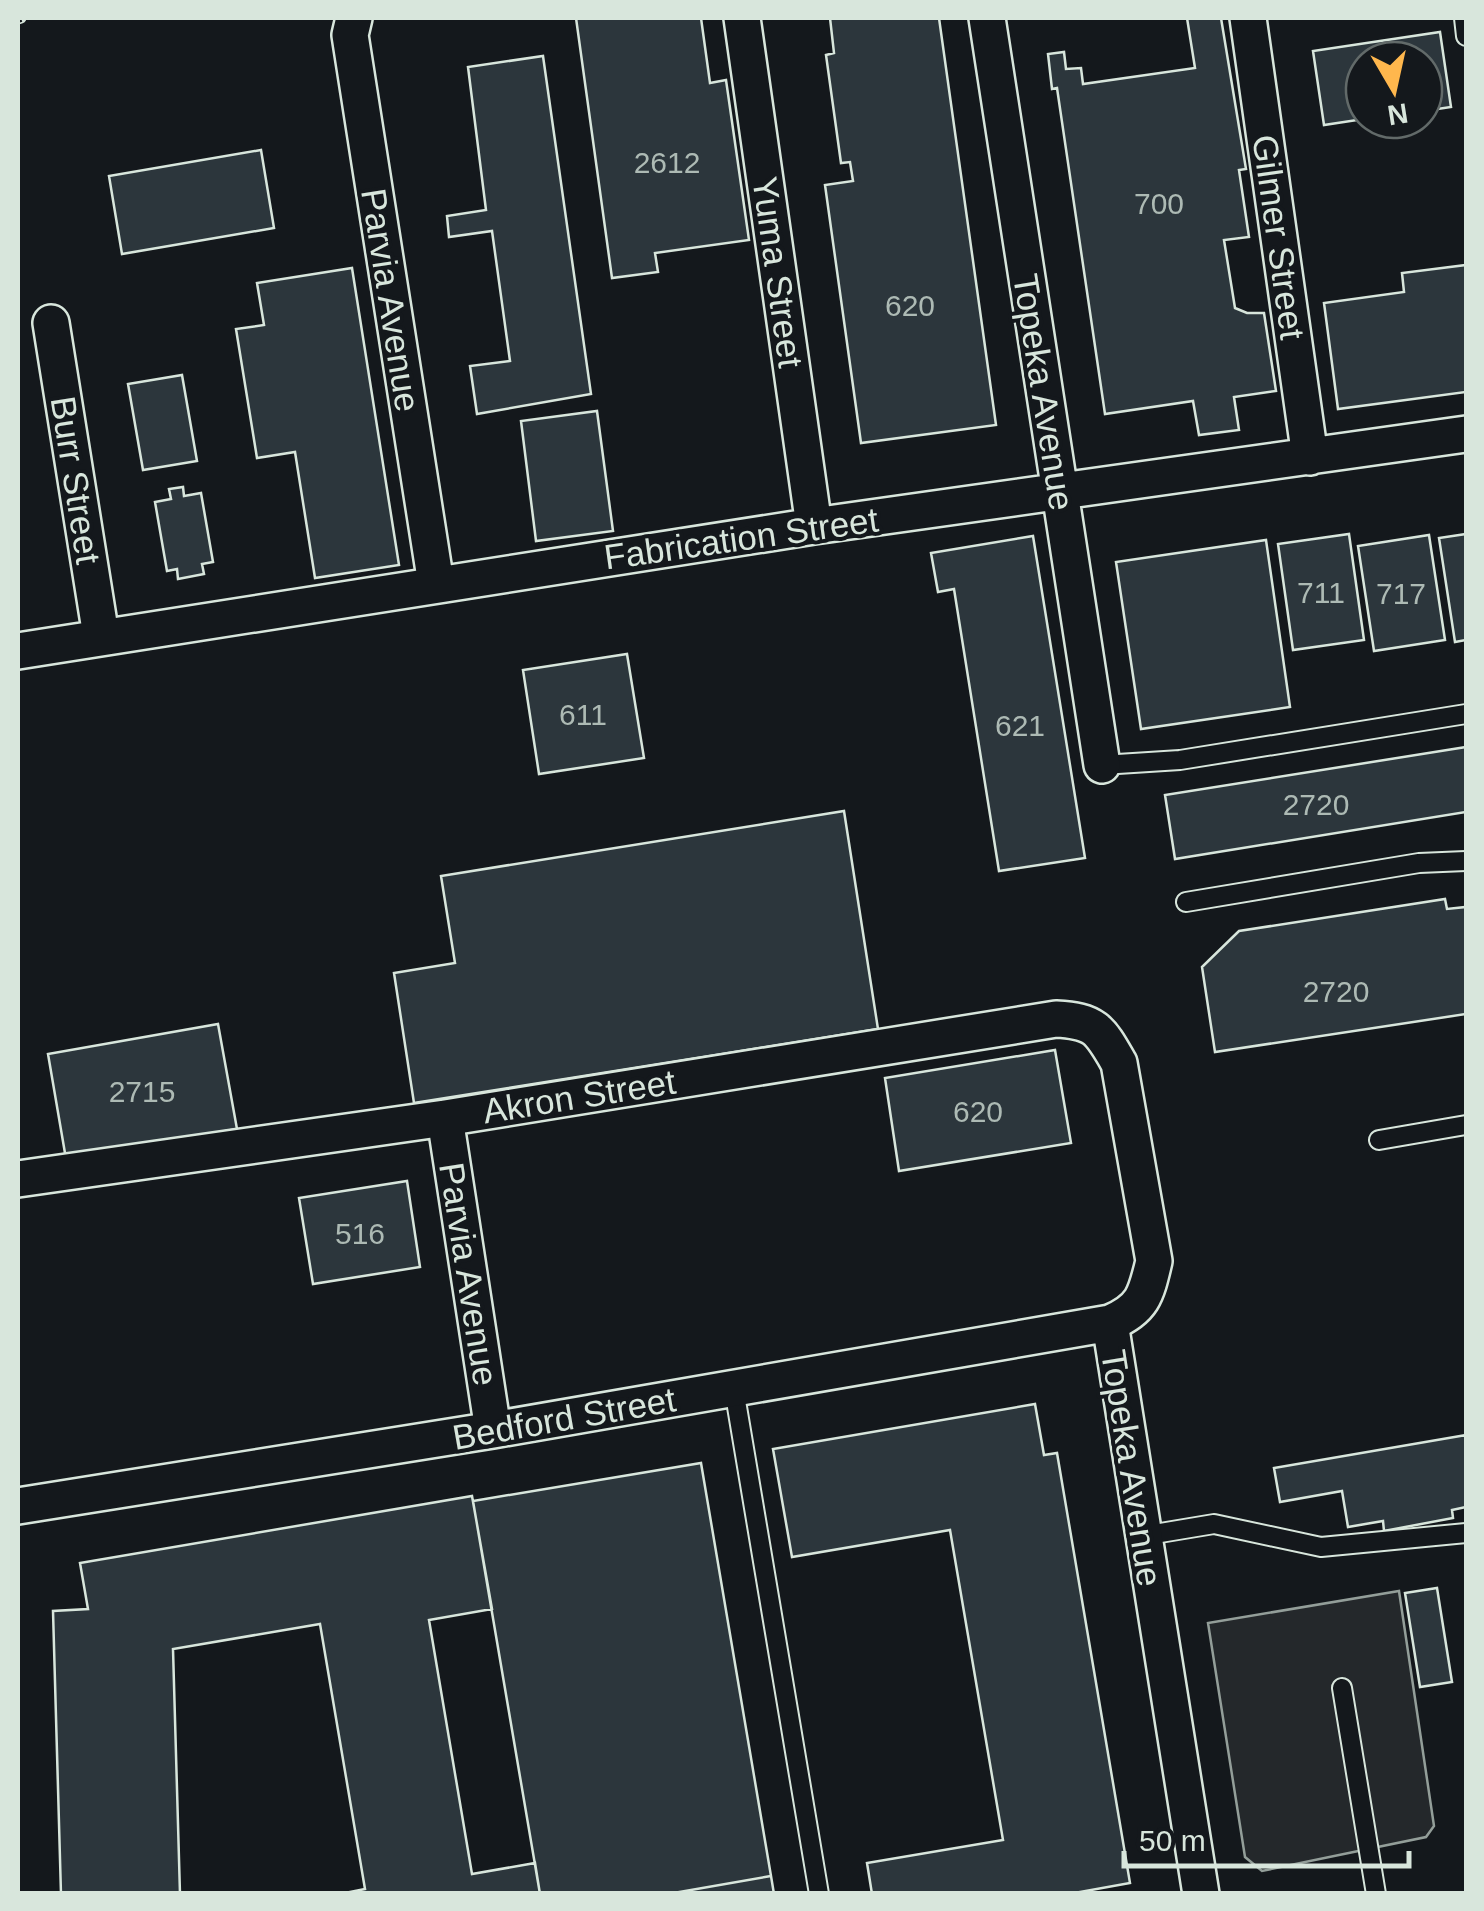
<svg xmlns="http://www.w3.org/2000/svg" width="1484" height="1911" font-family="Helvetica,sans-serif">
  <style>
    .parking { fill: #24282b; stroke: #939e99; stroke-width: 2.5 }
    .building { fill: #2c363c; stroke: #d8e6dc; stroke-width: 2.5 }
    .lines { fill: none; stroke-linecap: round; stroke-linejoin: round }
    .service-casing { stroke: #d8e6dc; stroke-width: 22 }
    .minor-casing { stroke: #d8e6dc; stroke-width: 40 }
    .service { stroke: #14181c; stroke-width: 18 }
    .minor { stroke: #14181c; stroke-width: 35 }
    .rail-casing { stroke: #d8e6dc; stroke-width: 11 }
    .rail { stroke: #14181c; stroke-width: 8; stroke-dasharray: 22; stroke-linecap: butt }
    .labels { text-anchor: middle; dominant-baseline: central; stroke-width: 8; stroke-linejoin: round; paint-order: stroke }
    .number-label { font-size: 30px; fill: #adbab4 }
    .street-label { font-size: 35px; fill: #d8e6dc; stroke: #14181c }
  </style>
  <rect width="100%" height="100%" fill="#14181c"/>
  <path class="parking" d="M1399,1591L1434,1826L1426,1837L1262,1871L1245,1857L1208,1623Z"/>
  <path class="building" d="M576,18H701L710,83L726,80L749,240L655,253L658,272L612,278Z
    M830,18H939L996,425L861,443L825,185L853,181L850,162L841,163L826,55L834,53Z
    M1187,18H1221L1246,169L1239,170L1249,237L1224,240L1235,308L1247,313H1264L1276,391L1234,397L1239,430L1199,435L1193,401L1105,414L1057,88L1052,89L1048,54L1064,52L1066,69L1081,68L1083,84L1195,68Z
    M1440,32L1451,107L1424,111V60H1364V119L1324,125L1313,51Z
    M543,56L591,394L477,414L470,366L510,361L492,231L449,237L447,216L486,210L468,67Z
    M261,150L274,228L122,254L109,176Z
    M1466,265V392L1338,409L1324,303L1404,292L1402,273Z
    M352,268L399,565L315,578L295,452L257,458L236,329L264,325L257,283Z
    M182,375L197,461L143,470L128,384Z
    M597,411L613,531L536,541L521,421Z
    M183,487L184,496L201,493L213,562L202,564L204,574L178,579L177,569L167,571L155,502L171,499L169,489Z
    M1349,534L1364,640L1293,650L1278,544Z
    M1466,534V640L1455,642L1439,538Z
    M1429,535L1445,640L1374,651L1358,546Z
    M1033,536L1085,858L999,871L954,589L938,592L931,553Z
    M1266,540L1290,707L1141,729L1116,562Z
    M627,654L644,758L539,774L523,670Z
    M1466,747V812L1175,859L1165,795Z
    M844,811L878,1029L414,1103L394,973L455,963L441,876Z
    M1445,899L1447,909L1466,907V1014L1215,1052L1202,967L1239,931Z
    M218,1024L237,1129L66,1159L48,1054Z
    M1055,1050L1071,1143L899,1171L885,1078Z
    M407,1181L420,1267L313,1284L299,1198Z
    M1035,1404L1044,1455L1057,1453L1130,1883L1069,1894H872L867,1863L1003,1840L950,1530L792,1557L773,1449Z
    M1466,1435V1507L1452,1510L1453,1518L1384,1531L1383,1521L1348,1527L1342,1491L1280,1502L1274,1468Z
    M701,1463L771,1876L668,1894H540L473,1501Z
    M472,1496L492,1609L429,1620L472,1874L535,1863L540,1894H340L365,1889L320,1624L173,1649L180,1894H61L53,1611L88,1609L80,1563Z
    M1437,1588L1452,1682L1420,1687L1405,1593Z
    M771,1876L774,1894H668Z"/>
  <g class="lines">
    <g class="service-casing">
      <path id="service" d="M1464,18L1466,36
        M1102,765L1180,760L1466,714
        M1186,902L1419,863L1466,861
        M1379,1140L1466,1125
        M734,1389L819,1894
        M1142,1536L1214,1524L1321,1547L1466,1533
        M1342,1688L1376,1894"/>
    </g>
    <g class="minor-casing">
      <path id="minor" d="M354,18L350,35L436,584
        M742,18L814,526
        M987,18L1102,765
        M1248,18L1310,457
        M51,323L101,636
        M18,651L814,526L1466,434
        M445,1118L493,1430
        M18,1179L445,1118L1056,1019C1096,1021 1100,1030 1119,1063L1154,1261C1146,1295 1143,1309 1110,1323L1201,1894
        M18,1506L493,1430L1110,1323"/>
    </g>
    <use href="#service" class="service"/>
    <use href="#minor" class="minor"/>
    <g class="rail-casing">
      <path id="rail" d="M18,19L21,18"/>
    </g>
    <use href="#rail" class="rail"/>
  </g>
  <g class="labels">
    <g class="number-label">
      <text x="667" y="162">2612</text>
      <text x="1159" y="203">700</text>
      <text x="910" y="305">620</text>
      <text x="1321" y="592">711</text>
      <text x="1401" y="593">717</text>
      <text x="583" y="714">611</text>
      <text x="1020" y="725">621</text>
      <text x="1316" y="804">2720</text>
      <text x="1336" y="991">2720</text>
      <text x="142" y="1091">2715</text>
      <text x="978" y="1111">620</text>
      <text x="360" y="1233">516</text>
    </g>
    <g class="street-label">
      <text transform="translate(1279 237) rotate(82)">Gilmer Street</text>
      <text transform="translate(778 272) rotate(82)">Yuma Street</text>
      <text transform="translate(391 300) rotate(81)">Parvia Avenue</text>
      <text transform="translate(1044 392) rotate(81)">Topeka Avenue</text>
      <text transform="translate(76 480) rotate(81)">Burr Street</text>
      <text transform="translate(741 538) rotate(-8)">Fabrication Street</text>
      <text transform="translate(579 1096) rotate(-9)">Akron Street</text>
      <text transform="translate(469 1274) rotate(81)">Parvia Avenue</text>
      <text transform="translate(564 1418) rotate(-10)">Bedford Street</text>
      <text transform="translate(1132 1468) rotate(81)">Topeka Avenue</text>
    </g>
  </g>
  <rect width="1484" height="1911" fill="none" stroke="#d8e6dc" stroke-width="40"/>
  <g transform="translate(1394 90) rotate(171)"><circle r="48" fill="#14181c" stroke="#626a69" stroke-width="2.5"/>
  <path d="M0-8L18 38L0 25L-18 38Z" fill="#ffb74d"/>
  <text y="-15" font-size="28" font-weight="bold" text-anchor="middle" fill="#d8e6dc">N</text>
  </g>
  <path d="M1124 1851v15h285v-15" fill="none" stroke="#d8e6dc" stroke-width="5"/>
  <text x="1139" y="1851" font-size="30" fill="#d8e6dc" stroke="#14181c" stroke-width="8" paint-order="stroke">50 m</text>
</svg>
